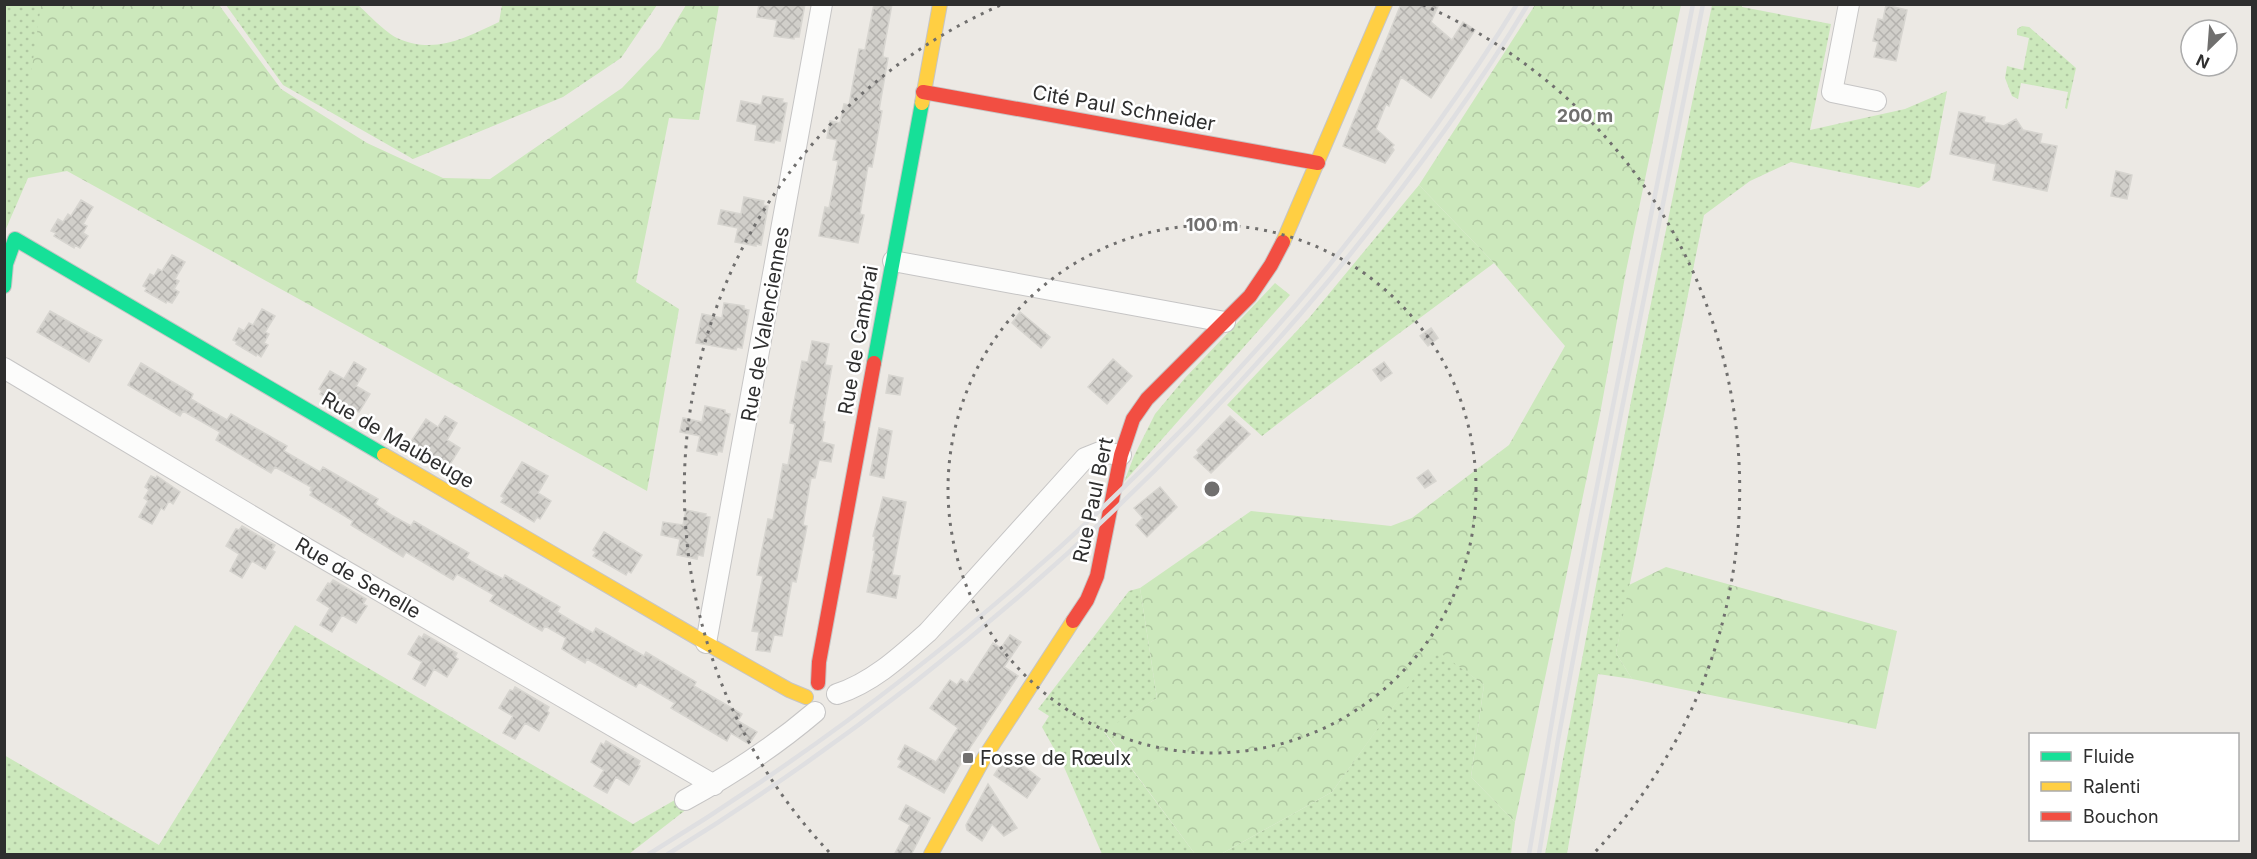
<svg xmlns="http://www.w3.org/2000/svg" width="2257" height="859" font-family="Inter,sans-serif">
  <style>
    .grass { fill: url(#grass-dots) }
    .forest { fill: url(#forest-crowns) }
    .building { fill: url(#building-cross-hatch); stroke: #d7d5d0; stroke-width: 1.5 }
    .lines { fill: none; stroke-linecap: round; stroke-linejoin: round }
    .street-casing { stroke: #c6c5c5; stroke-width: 22 }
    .fast-casing { stroke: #c6c5c5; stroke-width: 16 }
    .slow-casing { stroke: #c6c5c5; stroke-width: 16 }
    .jam-casing { stroke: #c6c5c5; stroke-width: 16 }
    .street { stroke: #fcfcfb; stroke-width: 20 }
    .fast { stroke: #16e098; stroke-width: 14 }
    .slow { stroke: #ffcf43; stroke-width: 14 }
    .jam { stroke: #f24e42; stroke-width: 14 }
    .rail { stroke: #dfdfe1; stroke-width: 4.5 }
    .ring { fill: none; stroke: #706f6e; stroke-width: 3; stroke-dasharray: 3 6 }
    .poi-dot { fill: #706f6e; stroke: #fff; stroke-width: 2 }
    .labels { text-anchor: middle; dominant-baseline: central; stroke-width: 5; stroke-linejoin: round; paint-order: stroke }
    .street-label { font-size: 20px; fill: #2e2e2e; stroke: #fff }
    .poi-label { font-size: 20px; fill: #2e2e2e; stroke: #fff; text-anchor: start }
    .centre { fill: #706f6e; stroke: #fff; stroke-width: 3 }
    .ring-label { font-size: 18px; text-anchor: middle; font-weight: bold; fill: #706f6e; stroke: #fff; stroke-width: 5; stroke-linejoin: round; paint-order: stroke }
  </style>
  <defs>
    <pattern id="grass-dots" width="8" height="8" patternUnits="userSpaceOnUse" patternTransform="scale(1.5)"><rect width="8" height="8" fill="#cce8bc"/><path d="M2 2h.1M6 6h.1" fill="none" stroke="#b0c7a2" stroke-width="1.8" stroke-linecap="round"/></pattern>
    <pattern id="forest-crowns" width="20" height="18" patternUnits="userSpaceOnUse" patternTransform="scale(1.5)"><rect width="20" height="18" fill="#cce8bc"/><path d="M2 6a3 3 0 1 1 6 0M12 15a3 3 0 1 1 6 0" fill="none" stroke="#b0c7a2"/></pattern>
    <pattern id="building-cross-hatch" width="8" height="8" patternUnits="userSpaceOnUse" patternTransform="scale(1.5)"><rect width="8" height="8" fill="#d1cfca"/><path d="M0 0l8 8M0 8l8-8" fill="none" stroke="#b4b2ae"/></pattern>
  </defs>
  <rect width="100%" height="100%" fill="#ece9e4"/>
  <path class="grass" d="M5,5H45L28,178L5,231Z
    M226,5H358C368,14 385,32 397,38C435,55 465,38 499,22L502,5H657L621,58L563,97L413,159L283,85Z
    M1712,5H1742V7L1831,24L1810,130L1905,109L1947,91L1930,180L1919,188L1791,162L1750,181L1704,215L1616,653L1632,679L1598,674L1567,854H1545L1632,396Z
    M2022,26L2029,27L2076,68L2067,109L2065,108L2068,92L2021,83L2018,99L2012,96L2005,78L2007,66L2023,70L2029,38L2017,35V29Z
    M1419,185L1494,263L1293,412L1262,436L1227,405L1309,318Z
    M1275,283L1290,295L1124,482L1134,456L1155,414L1185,378Z
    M1140,588L1157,698L1104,732L1195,854H1102L1064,767L1042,727L1049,716L1038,709L1129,591Z
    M295,625L633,824L687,793L692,805L629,854H5L4,755L159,845Z
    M1435,648L1484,685L1471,777L1515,822L1511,854H1221L1332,792Z"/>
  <path class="forest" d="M41,5H219L281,89L367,143L443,178L490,179L622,88L660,48L686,5H719L699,120L669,118L636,282L679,309L647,491L67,171L28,178L29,88Z
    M1535,5H1681L1626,271L1600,414L1515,822L1471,777L1484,685L1435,649L1332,792L1221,854H1195L1104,731L1157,698L1140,588L1251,511L1391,526L1412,518L1509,445L1565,346L1494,263L1419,185Z
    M1666,567L1897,631L1876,729L1632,679L1616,653L1629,585Z"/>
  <path class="building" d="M759,4H805L799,37H794V39L774,36L777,20L757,17Z
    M874,4H892L883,54V57L888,58L879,110L882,111L872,167L868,166L860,214L864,215L858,243L819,236L825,207L829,208L838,161L833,160L837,140L827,138L830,121L840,123L844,104L849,105L859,49L865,50Z
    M1401,4H1439L1431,22L1452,40L1463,22L1475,30L1431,98L1401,77L1389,106L1386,104L1376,129L1394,145L1392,147L1394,150L1385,163L1343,146Z
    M1886,5L1907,10L1896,61L1874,57L1878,42L1873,41L1878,19L1883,20Z
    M763,96L783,99L782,102L787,103L780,141L775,140L774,143L755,140L757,125L737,121L741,101L761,105Z
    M1959,112L1985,117L1984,122L2004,126L2016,119L2023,130L2042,134L2040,143L2057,146L2047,191L1993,180L1996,164L1950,154Z
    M2116,171L2132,175L2127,199L2111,196Z
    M744,197L764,201L763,205L768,206L761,245L756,244V246L735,242L738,228L718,224L721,210L741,214Z
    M81,200L93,207L83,224L87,226L83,233L88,236L80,248L75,245L74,248L54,236L56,233L51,231L58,219L63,222L68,214L71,216Z
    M172,255L185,262L175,279L179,281L174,289L179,292L172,303L167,301L166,303L145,291L147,288L143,286L150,274L154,276L158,269L162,271Z
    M724,303L744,306V309L749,310L742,348L737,347L736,350L696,343L702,314L722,318Z
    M262,309L275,316L265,332L269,334L264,343L268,345L261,357L257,354L256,356L236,344L237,342L233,340L239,328L244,331L249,323L253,325Z
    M50,311L102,340L89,362L37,332Z
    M1020,312L1050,337L1041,348L1012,323Z
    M1431,328L1438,338L1428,346L1420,336Z
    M812,341L829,344L825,365L832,366L822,421L825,422L822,442L834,445L831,462L819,460L815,478H811L803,525L807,526L796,582L792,581L782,636L774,635L770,652L756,650L759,632L752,631L763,576L757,575L768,519L773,520L783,464L788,465L795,424L790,423L802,361L808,362Z
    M1113,359L1132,376L1107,404L1088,387Z
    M354,362L366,369L356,386L370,394L359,412L355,410L353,414L320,394L322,391L319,389L330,371L344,379Z
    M1384,362L1392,373L1381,381L1373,370Z
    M141,363L193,394L191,399L227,420L231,414L287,446L284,451L320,472L323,467L378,499L375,504L393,516L411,526L414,521L469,553L466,558L484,569L503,579L505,575L560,607L557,612L575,623L593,633L596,628L644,656L646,652L696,682L694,686L742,714L738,721L757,732L749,744L731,733L727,741L671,708L675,703L639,682L636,687L587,659L585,663L562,649L566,638L545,626L542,631L490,601L494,595L457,574L453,580L406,552L403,557L369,536L351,525L353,521L310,495L312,492L310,490L311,487L275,467L271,473L216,440L220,432L183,411L180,416L128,385Z
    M889,375L903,378L900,395L886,393Z
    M705,406L725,410V413L730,414L722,452L718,451L717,455L697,451L700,436L680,432L683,418L702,422Z
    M445,416L457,423L447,440L460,448L449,466L446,464L444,468L411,449L413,445L410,443L426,419L438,427Z
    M1230,416L1250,434L1211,473L1194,457L1199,453L1197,450Z
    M879,428L892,431L884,478L870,475Z
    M522,462L548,476L538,493L551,501L540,519L537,517L534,522L501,502L504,498L501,496Z
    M1428,470L1436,481L1425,488L1417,478Z
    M151,476L156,478L157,476L180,492L173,504L169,501L164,510L161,508L152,524L139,517L148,501L144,498L149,490L145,487Z
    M1160,487L1177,507L1147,537L1136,525L1143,518L1134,508Z
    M883,497L906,502L892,575L900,576L896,598L867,592L875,550H873L875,537L873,536Z
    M686,510L706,514L705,516L710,517L703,556L698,555L697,559L677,555L680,539L661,535L663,522L683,525Z
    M242,526L275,545L272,550L275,552L265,569L252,561L242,578L230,571L239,554L226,546L236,529L239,530Z
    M604,532L642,555L631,573L628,571L626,575L593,556L596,552L593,550Z
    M333,580L366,599L363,604L367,606L356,623L342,615L332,632L320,625L330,608L317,600L328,583L330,584Z
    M424,634L457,653L455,657L458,659L447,677L434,669L425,686L413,679L422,662L408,654L419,636L422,638Z
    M1010,635L1021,642L1004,667L1018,676L971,746L944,793L898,767L902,761L898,759L905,745L936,762L958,728L930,708L950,680L957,685L961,679L967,683L993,643L1001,648Z
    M515,687L549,707L547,711L549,713L539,731L525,723L515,739L503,733L513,716L499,708L510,690L513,691Z
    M606,741L640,761L638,765L640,766L629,785L616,777L607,793L594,786L604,770L591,762L601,743L604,745Z
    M1008,754L1040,779L1027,798L994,775Z
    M988,784L1017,828L1004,836L992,824L982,841L967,830L966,825Z
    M906,805L930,818L911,855H894L910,825L899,819Z"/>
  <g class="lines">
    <g class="street-casing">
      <path id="street" d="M1849,4L1832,92L1876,101
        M893,261L1225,322
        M4,368L292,540L714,785
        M706,643L822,4
        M837,694C872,683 901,656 928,632L1085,458L1100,452L1121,455
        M685,800C731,775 775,746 815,712"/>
    </g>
    <g class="fast-casing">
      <path id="fast" d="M4,286L6,264L15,239L384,455
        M874,363L922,103"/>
    </g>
    <g class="slow-casing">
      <path id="slow" d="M922,103L940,4
        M1283,242L1385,4
        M384,455L706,643L789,690L806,697
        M931,854L984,758L1073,621"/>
    </g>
    <g class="jam-casing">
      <path id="jam" d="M923,92L1318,163
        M1073,621L1087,600L1097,576L1121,455L1133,419L1147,399L1250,296L1271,265L1283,242
        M818,683L819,662L874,363"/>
    </g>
    <use href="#street" class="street"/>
    <use href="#fast" class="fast"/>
    <use href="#slow" class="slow"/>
    <use href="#jam" class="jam"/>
    <path class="rail" d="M649,854C905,697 1130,505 1322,274C1392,188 1459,99 1517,4
      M668,854C919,699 1142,505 1331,278C1402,191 1470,101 1528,4
      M1529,854L1564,652L1693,4
      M1539,854L1558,740L1595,543L1703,4"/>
  </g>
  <g class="ring">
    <circle cx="1212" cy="489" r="264"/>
    <path d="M829 852A528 528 0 0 1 1001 5M1423 5A528 528 0 0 1 1595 852"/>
  </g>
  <rect class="poi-dot" x="962" y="752" width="12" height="12" rx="3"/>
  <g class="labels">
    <g class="street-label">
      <text transform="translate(1124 108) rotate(10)">Cité Paul Schneider</text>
      <text transform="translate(765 324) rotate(-80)">Rue de Valenciennes</text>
      <text transform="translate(858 340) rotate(-80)">Rue de Cambrai</text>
      <text transform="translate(398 440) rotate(30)">Rue de Maubeuge</text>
      <text transform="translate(1093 500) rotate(-78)">Rue Paul Bert</text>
      <text transform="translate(358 578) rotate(30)">Rue de Senelle</text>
    </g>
    <g class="poi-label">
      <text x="980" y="758">Fosse de Rœulx</text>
    </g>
  </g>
  <circle cx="1212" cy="489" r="9" class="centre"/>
  <g class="ring-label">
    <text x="1585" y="122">200 m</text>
    <text x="1212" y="231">100 m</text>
  </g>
  <rect width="2257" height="859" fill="none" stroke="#2e2e2e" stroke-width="12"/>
  <rect x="2029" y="733" width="210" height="108" fill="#ffffff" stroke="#ababab" stroke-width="1.5"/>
  <rect x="2041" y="752" width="30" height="9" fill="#16e098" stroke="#ababab" stroke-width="1.5"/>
  <text x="2083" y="763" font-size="18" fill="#2e2e2e">Fluide</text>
  <rect x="2041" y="782" width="30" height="9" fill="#ffcf43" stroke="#ababab" stroke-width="1.5"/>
  <text x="2083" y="793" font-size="18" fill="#2e2e2e">Ralenti</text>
  <rect x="2041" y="812" width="30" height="9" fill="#f24e42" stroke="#ababab" stroke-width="1.5"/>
  <text x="2083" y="823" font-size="18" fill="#2e2e2e">Bouchon</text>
  <g transform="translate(2209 48) rotate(205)"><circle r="28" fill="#ffffff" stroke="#ababab" stroke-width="1.5"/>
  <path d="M0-4.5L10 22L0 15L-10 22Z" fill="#706f6e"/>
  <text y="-9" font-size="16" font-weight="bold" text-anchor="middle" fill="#2e2e2e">N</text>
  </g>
</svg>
